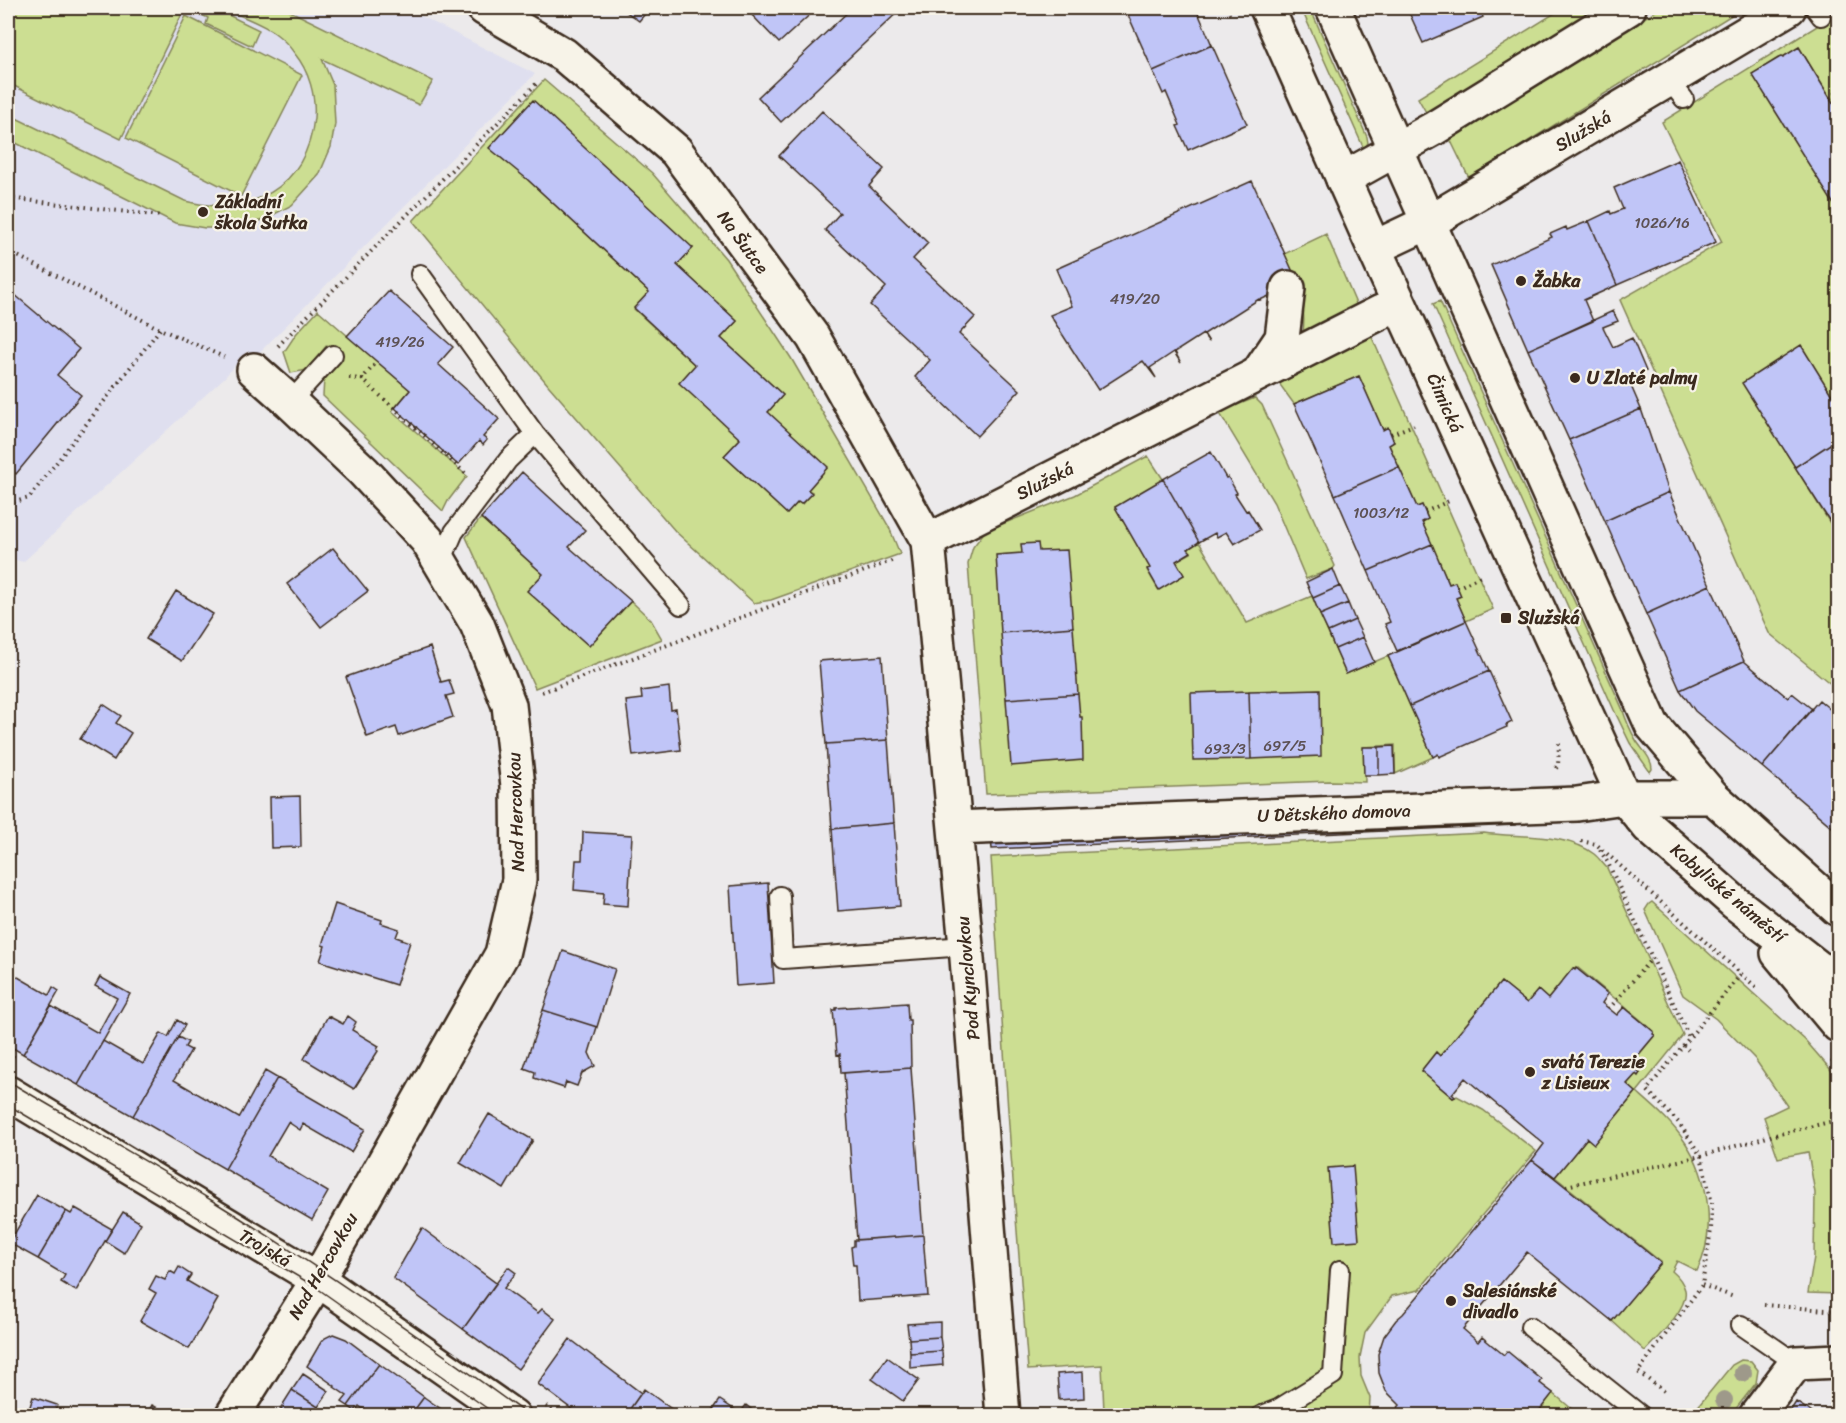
<svg xmlns="http://www.w3.org/2000/svg" width="1846" height="1423" font-family="Sriracha,sans-serif">
  <style>
    .built { fill: #dfdfef }
    .green { fill: #ccde92; stroke: #848458; stroke-width: 1.5; fill-rule: evenodd }
    .building { fill: #c0c5f7; stroke: #3b2a1e; stroke-width: 1.5 }
    .lines { fill: none; stroke-linecap: round; stroke-linejoin: round }
    .service-casing { stroke: #3b2a1e; stroke-width: 22 }
    .minor-casing { stroke: #3b2a1e; stroke-width: 38 }
    .secondary-casing { stroke: #3b2a1e; stroke-width: 38 }
    .path { stroke: #3b2a1e; stroke-width: 4; stroke-dasharray: 1.5 4.5; stroke-linecap: butt }
    .service { stroke: #f7f3e8; stroke-width: 18 }
    .minor { stroke: #f7f3e8; stroke-width: 33 }
    .secondary { stroke: #f7f3e8; stroke-width: 33 }
    .tram { stroke: #3b2a1e; stroke-width: 1.5 }
    .tree { fill: #9e998a }
    .poi-dot { fill: #3b2a1e; stroke: #f7f3e8; stroke-width: 2 }
    .labels { text-anchor: middle; dominant-baseline: central; stroke-width: 4.5; stroke-linejoin: round; paint-order: stroke }
    .number-label { font-size: 15px; fill: #5c5154 }
    .street-label { font-size: 18px; fill: #3b2a1e; stroke: #f7f3e8 }
    .poi-label { font-size: 18px; font-weight: bold; fill: #3b2a1e; stroke: #f7f3e8; text-anchor: start }
  </style>
  <rect width="100%" height="100%" fill="#eceaeb"/>
  <filter id="ink" filterUnits="userSpaceOnUse"><feTurbulence type="fractalNoise" baseFrequency=".0167" numOctaves="2"/><feDisplacementMap in="SourceGraphic" scale="12" xChannelSelector="R" yChannelSelector="G"/><feConvolveMatrix kernelMatrix="1 2 1 2 8 2 1 2 1" color-interpolation-filters="sRGB"/></filter>
  <g filter="url(#ink)">
    <path class="built" d="M8,8H405L535,74L256,356L247,351L225,377L23,562L8,558Z"/>
    <path class="green" d="M8,8H169L182,14L121,139L8,83Z
      M187,8H200L211,13L214,8L259,30L252,46L206,24L208,18Z
      M223,8H284L433,81L419,105L322,59L333,85L335,124L331,147L319,175L292,205L263,220L234,228H205L175,223L8,139V114L185,201C250,218 307,188 314,118C316,96 309,71 295,54C290,47 283,39 276,34C264,24 238,15 223,8Z
      M1301,8H1310L1367,137L1368,143L1364,149Z
      M1563,8H1598L1427,114L1418,98Z
      M1660,8H1743L1469,178L1450,139Z
      M1838,13V111L1799,47L1783,57L1781,56L1753,74L1838,211V405L1801,346L1743,383L1838,536V690L1769,633L1620,300L1722,242L1662,122Z
      M186,16L302,75L241,196L126,138Z
      M544,80L652,173L726,259L791,358L889,527L900,554L771,600L754,603L676,532L549,386L413,221ZM528,180L693,248L677,265L737,321L721,338L783,395L768,412L808,490L812,492L802,504L798,502L787,514L724,456L740,439L695,365L634,309L649,292Z
      M1326,234L1363,320L1300,347C1310,311 1299,287 1284,254Z
      M1440,301L1622,708C1626,720 1630,730 1636,740C1642,750 1652,758 1652,769L1650,772L1630,743L1614,710L1433,304Z
      M318,310L410,390L392,411L467,476L448,501L443,511L323,396L324,378L342,357L327,345L307,370L291,373L284,352L296,334Z
      M1366,324L1493,609L1466,621L1456,598L1461,596L1455,582L1449,584L1422,522L1428,519L1422,505L1417,507L1389,445L1394,442L1388,428L1383,430L1359,376L1294,404L1278,382Z
      M1255,398L1262,405L1335,566L1333,569L1306,579L1274,503L1219,412Z
      M1148,456L1163,479L1115,507L1150,568L1147,570L1158,589L1184,575L1176,561L1191,553L1188,549L1199,542L1247,623L1312,596L1346,674L1388,656L1433,757L1395,774V745L1364,747L1365,782L1330,781L986,794L968,564L973,547L985,531L1075,495Z
      M481,518L543,574L528,591L589,646L631,601L651,620L662,639L535,688L466,537Z
      M1484,833C1517,838 1566,832 1594,854C1599,858 1603,864 1607,868L1683,1035L1637,1092C1654,1107 1672,1122 1685,1142C1709,1177 1717,1232 1697,1271L1677,1261L1672,1271C1678,1276 1683,1282 1685,1290C1689,1308 1657,1338 1645,1351L1612,1321L1661,1262L1555,1177L1587,1138L1594,1143L1636,1092L1627,1084L1636,1074L1638,1075L1640,1073L1630,1065L1655,1035L1653,1034L1654,1031L1578,968L1575,970L1573,968L1548,999L1538,990L1527,1003L1501,982L1440,1056L1436,1053L1421,1071L1453,1098L1457,1096L1483,1110L1536,1151L1419,1290L1392,1296L1365,1333L1360,1357L1361,1376L1370,1398L1369,1415H1052L1104,1412L1102,1365L1028,1370L1011,1155L991,857Z
      M1652,902L1805,1040L1831,1070L1838,1082V1294L1808,1293L1814,1257L1815,1193L1808,1152L1778,1158L1764,1117L1787,1106L1755,1059L1716,1019L1683,995L1645,910L1649,904Z
      M1741,1360L1751,1361L1758,1370L1756,1383L1731,1415H1691L1732,1365Z
      M1553,1393L1579,1415L1535,1416Z"/>
    <path class="building" d="M621,8H650L639,21Z
      M756,8H817L779,43L750,13Z
      M852,8H902L781,122L758,97Z
      M1125,8H1196L1212,45L1153,71Z
      M1407,8H1479L1483,17L1423,43Z
      M1212,45L1247,124L1188,150L1177,126L1180,125L1166,92L1163,94L1153,71Z
      M1799,47L1838,111V211L1752,74L1782,56L1783,57Z
      M533,100L693,248L677,265L737,321L721,338L783,395L768,412L828,467L808,490L812,493L801,504L798,502L787,514L724,456L740,439L679,383L695,365L634,308L649,292L528,180L489,148Z
      M822,111L884,169L869,186L928,243L913,259L975,317L959,334L1020,390L977,436L915,377L930,360L870,305L886,287L825,230L840,213L779,156Z
      M1678,160L1716,242L1617,285L1589,221L1610,211L1611,214L1623,209L1614,188Z
      M1252,181L1298,283L1260,300L1259,299L1204,334L1209,342L1203,334L1175,352L1181,363L1174,352L1150,368L1156,378L1143,361L1098,390L1050,315L1072,306L1056,269Z
      M1589,221L1617,285L1584,300L1593,321L1528,350L1491,265L1552,237L1550,234L1566,227L1567,230Z
      M8,289L79,349L57,375L81,395L16,474L8,468Z
      M389,291L453,347L438,364L499,419L483,437L487,440L483,445L479,441L458,465L395,408L410,390L347,336Z
      M1613,311L1618,321L1603,327L1613,347L1632,338L1646,371L1628,379L1641,409L1569,440L1528,350Z
      M1801,345L1838,405V439L1795,467L1742,383Z
      M1359,376L1383,430L1388,427L1394,442L1389,445L1399,467L1335,495L1294,404Z
      M1641,409L1669,492L1605,521L1569,440Z
      M1838,439V514L1829,520L1795,467Z
      M1211,452L1226,478L1228,477L1237,493L1235,494L1246,511L1248,510L1260,530L1234,544L1226,532L1217,537L1215,533L1199,542L1163,479Z
      M1399,467L1417,507L1422,505L1428,519L1422,522L1432,544L1368,571L1335,495Z
      M522,472L585,530L569,547L631,601L589,646L527,591L543,574L481,518Z
      M1163,479L1199,542L1188,549L1191,552L1176,561L1184,575L1159,590L1147,569L1150,568L1115,507Z
      M1669,492L1710,585L1646,614L1605,521Z
      M1838,514V536L1829,520Z
      M1038,543L1039,551L1067,550L1073,627L1001,633L996,555L1022,553L1021,544Z
      M1432,544L1449,584L1455,582L1461,596L1456,598L1466,621L1397,651L1385,624L1390,622L1368,571Z
      M333,548L368,591L321,627L287,584Z
      M1333,569L1340,586L1313,598L1306,582Z
      M1710,585L1744,661L1680,690L1646,614Z
      M1340,586L1348,603L1320,615L1313,598Z
      M176,591L213,614L182,661L146,639Z
      M1348,603L1355,620L1328,632L1320,615Z
      M1355,620L1363,637L1335,649L1328,632Z
      M1466,621L1489,671L1410,706L1388,656Z
      M1073,627L1078,694L1006,699L1001,633Z
      M1363,637L1374,662L1346,674L1335,649Z
      M430,647L441,682L449,680L454,694L446,696L453,717L399,736L396,727L367,737L346,677Z
      M882,656L888,740L826,744L819,661Z
      M1744,661L1788,698L1792,693L1812,709L1762,767L1695,711L1680,690Z
      M1489,671L1512,722L1506,725L1507,727L1439,757L1438,754L1433,757L1410,706Z
      M669,687L671,710L676,709L681,750L633,756L626,701L642,699L641,691Z
      M1320,689L1321,756L1251,759L1249,691Z
      M1249,691L1251,759L1193,760L1191,693Z
      M1078,694L1080,717H1082L1083,760L1011,766L1006,699Z
      M1819,700L1838,716V832L1762,767Z
      M103,704L121,716L116,723L131,733L114,760L80,739Z
      M888,740L894,823L832,829L826,744Z
      M1394,746L1395,774L1379,775V747Z
      M1363,747H1379V775H1364Z
      M300,796L301,847L271,848L270,797Z
      M1513,816L1515,825L992,849L991,839Z
      M894,823L900,906L838,911L832,829Z
      M583,832L632,835L628,906L603,904L604,893L574,890L576,860H582Z
      M768,883L774,983L736,986L730,886Z
      M335,904L382,920L381,923L399,929L396,937L410,942L396,985L320,961L325,946L322,945Z
      M563,951L615,969L597,1027L543,1010Z
      M1573,968L1575,970L1576,968L1608,994L1602,1003L1617,1015L1624,1007L1654,1032L1653,1034L1655,1035L1630,1065L1640,1073L1638,1076L1636,1074L1627,1084L1636,1092L1594,1144L1587,1138L1555,1177L1532,1160L1544,1144L1465,1078L1452,1094L1455,1097L1453,1098L1421,1071L1436,1052L1440,1056L1501,982L1527,1003L1538,990L1548,999Z
      M11,973L49,995L53,987L59,991L23,1054L8,1045V979Z
      M100,977L130,994L78,1085L23,1054L51,1006L98,1033L117,998L95,986Z
      M907,1003L908,1020H910L911,1068L841,1073L840,1054L837,1055L833,1010H836V1008Z
      M543,1010L597,1027L589,1053L595,1066L582,1073L577,1086L566,1082L564,1088L534,1078L535,1072L524,1068Z
      M328,1016L343,1024L348,1016L356,1022L352,1030L379,1046L377,1050L378,1051L354,1089L304,1059Z
      M177,1020L185,1025L133,1116L78,1085L103,1041L143,1064L161,1033L168,1037Z
      M178,1037L188,1042L185,1047L191,1050L174,1080L239,1118L265,1071L277,1078L225,1169L133,1116Z
      M911,1068L923,1235L857,1240L844,1073Z
      M277,1078L365,1129L351,1152L303,1124L300,1130L288,1122L268,1156L328,1192L312,1220L225,1169Z
      M489,1114L533,1140L504,1189L460,1163Z
      M1532,1160L1661,1263L1612,1321L1527,1252L1463,1329L1478,1342L1482,1337L1504,1355L1507,1351L1542,1380L1540,1383L1553,1393L1535,1416H1391L1400,1405L1386,1391L1379,1373L1378,1354L1384,1336L1396,1320L1403,1314Z
      M1353,1166L1359,1240L1334,1242L1328,1168Z
      M37,1195L66,1211L38,1259L9,1243Z
      M75,1208L112,1229L76,1291L61,1282L65,1275L38,1259L66,1211L71,1214Z
      M123,1212L141,1223L124,1253L105,1241Z
      M422,1228L496,1283L463,1329L393,1278Z
      M923,1235L928,1296L858,1301L856,1265H853L851,1247L854,1246V1240Z
      M179,1267L191,1275L187,1281L218,1299L189,1349L140,1321L156,1293L149,1289L156,1276L165,1280L170,1271L175,1274Z
      M508,1267L516,1273L504,1288L538,1313L542,1309L555,1319L518,1369L463,1329Z
      M940,1322V1337L909,1339L907,1324Z
      M333,1334L346,1339L379,1364L348,1406L342,1402L347,1396L334,1387L335,1386L307,1366L321,1342L325,1338Z
      M940,1337L942,1351L910,1353L909,1339Z
      M570,1339L641,1393L625,1416H581L538,1384Z
      M942,1351L943,1365L910,1368V1353Z
      M887,1357L919,1380L903,1401L872,1379Z
      M379,1364L424,1397L410,1416H373L359,1406L355,1411L348,1406Z
      M1083,1372L1084,1398L1059,1400L1057,1374Z
      M303,1374L329,1391L318,1407L292,1390Z
      M644,1389L681,1416H625Z
      M292,1390L323,1410L320,1416H291L280,1409Z
      M33,1397L57,1405L54,1416H27Z
      M424,1397L451,1416H410Z
      M720,1400L738,1412L735,1416H709Z
      M1796,1402L1807,1409L1816,1416H1787Z
      M152,1405L173,1416H146Z
      M746,1405L760,1416H738Z"/>
    <g class="lines">
      <g class="service-casing">
        <path id="service" d="M1815,8L1821,16
          M1669,80L1684,99
          M420,274L535,434L681,605
          M290,402L333,355
          M441,562L454,532L485,491L508,460L535,434
          M780,896L783,959L966,946
          M1741,1325L1796,1363
          M1530,1327L1642,1416
          M1260,1416L1278,1409L1333,1375L1340,1270"/>
      </g>
      <g class="minor-casing">
        <path id="minor" d="M484,8L564,55L676,151L813,337L928,541L966,946L1003,1416
          M1343,179L1433,129L1629,8
          M1374,248L1429,222L1789,8
          M1259,372L1282,338L1288,288
          M928,541L1381,312
          M955,828L1577,804L1624,797H1713
          M8,1093L317,1279L513,1416
          M232,1416L314,1286L502,954L519,880L518,786L509,705L477,624L427,540L363,471L290,402L254,370
          M1756,1416L1796,1363L1838,1361"/>
      </g>
      <g class="secondary-casing">
        <path id="secondary" d="M1267,8L1374,248L1624,797L1649,827L1734,902L1838,983
          M1333,8L1652,725L1713,797L1838,909
          M1778,953L1838,1025"/>
      </g>
      <path class="path" d="M1226,8L1231,18
        M1830,98L1838,92
        M8,198L162,216
        M8,251L160,329L224,357
        M278,346L538,82
        M349,378L362,379L377,362
        M362,379L465,473
        M1391,434L1414,425
        M8,504L29,498L160,329
        M1425,512L1449,501
        M1457,588L1483,575
        M542,692L894,560
        M1556,768L1558,766L1559,743
        M1581,841L1596,844L1758,989
        M1600,850L1608,863L1689,1037
        M1609,1009L1652,958
        M1683,1045L1688,1050
        M8,1053L15,1058
        M1832,1060L1838,1069
        M1566,1186L1701,1156L1771,1136L1838,1120
        M1702,1285L1734,1297
        M1764,1305L1838,1311
        M1664,1391L1638,1372L1702,1285L1711,1230L1712,1203L1701,1156L1679,1123L1647,1090L1741,974
        M546,1406L560,1416
        M1824,1416L1833,1403L1838,1402"/>
      <use href="#service" class="service"/>
      <use href="#minor" class="minor"/>
      <use href="#secondary" class="secondary"/>
      <path class="tram" d="M8,1081C77,1122 147,1161 216,1203C323,1269 427,1342 529,1416
        M8,1105L314,1286L498,1416"/>
    </g>
    <g class="tree">
      <circle cx="1743" cy="1373" r="9"/>
      <circle cx="1724" cy="1400" r="9"/>
    </g>
  </g>
  <g class="poi-dot">
    <circle cx="203" cy="212" r="6"/>
    <circle cx="1521" cy="281" r="6"/>
    <circle cx="1575" cy="378" r="6"/>
    <rect x="1500" y="612" width="12" height="12" rx="3"/>
    <circle cx="1530" cy="1072" r="6"/>
    <circle cx="1451" cy="1301" r="6"/>
  </g>
  <g class="labels">
    <g class="number-label">
      <text x="1662" y="223">1026/16</text>
      <text x="1135" y="299">419/20</text>
      <text x="400" y="342">419/26</text>
      <text x="1381" y="513">1003/12</text>
      <text x="1285" y="746">697/5</text>
      <text x="1225" y="749">693/3</text>
    </g>
    <g class="street-label">
      <text transform="translate(1583 131) rotate(-31)">Služská</text>
      <text transform="translate(743 242) rotate(54)">Na Šutce</text>
      <text transform="translate(1445 403) rotate(66)">Čimická</text>
      <text transform="translate(1045 481) rotate(-27)">Služská</text>
      <text transform="translate(516 812) rotate(-92)">Nad Hercovkou</text>
      <text transform="translate(1334 813) rotate(-2)">U Dětského domova</text>
      <text transform="translate(1728 893) rotate(40)">Kobyliské náměstí</text>
      <text transform="translate(968 978) rotate(-95)">Pod Kynclovkou</text>
      <text transform="translate(265 1248) rotate(31)">Trojská</text>
      <text transform="translate(323 1266) rotate(-60)">Nad Hercovkou</text>
    </g>
    <g class="poi-label">
      <text x="215" y="202">Základní<tspan x="215" dy="21">škola Šutka</tspan></text>
      <text x="1533" y="281">Žabka</text>
      <text x="1587" y="378">U Zlaté palmy</text>
      <text x="1518" y="618">Služská</text>
      <text x="1542" y="1062">svatá Terezie<tspan x="1542" dy="21">z Lisieux</tspan></text>
      <text x="1463" y="1291">Salesiánské<tspan x="1463" dy="21">divadlo</tspan></text>
    </g>
  </g>
  <rect width="1846" height="1423" fill="none" stroke="#f7f3e8" stroke-width="30"/>
  <rect x="15" y="15" width="1816" height="1393" fill="none" stroke="#3b2a1e" stroke-width="2" filter="url(#ink)"/>
</svg>
